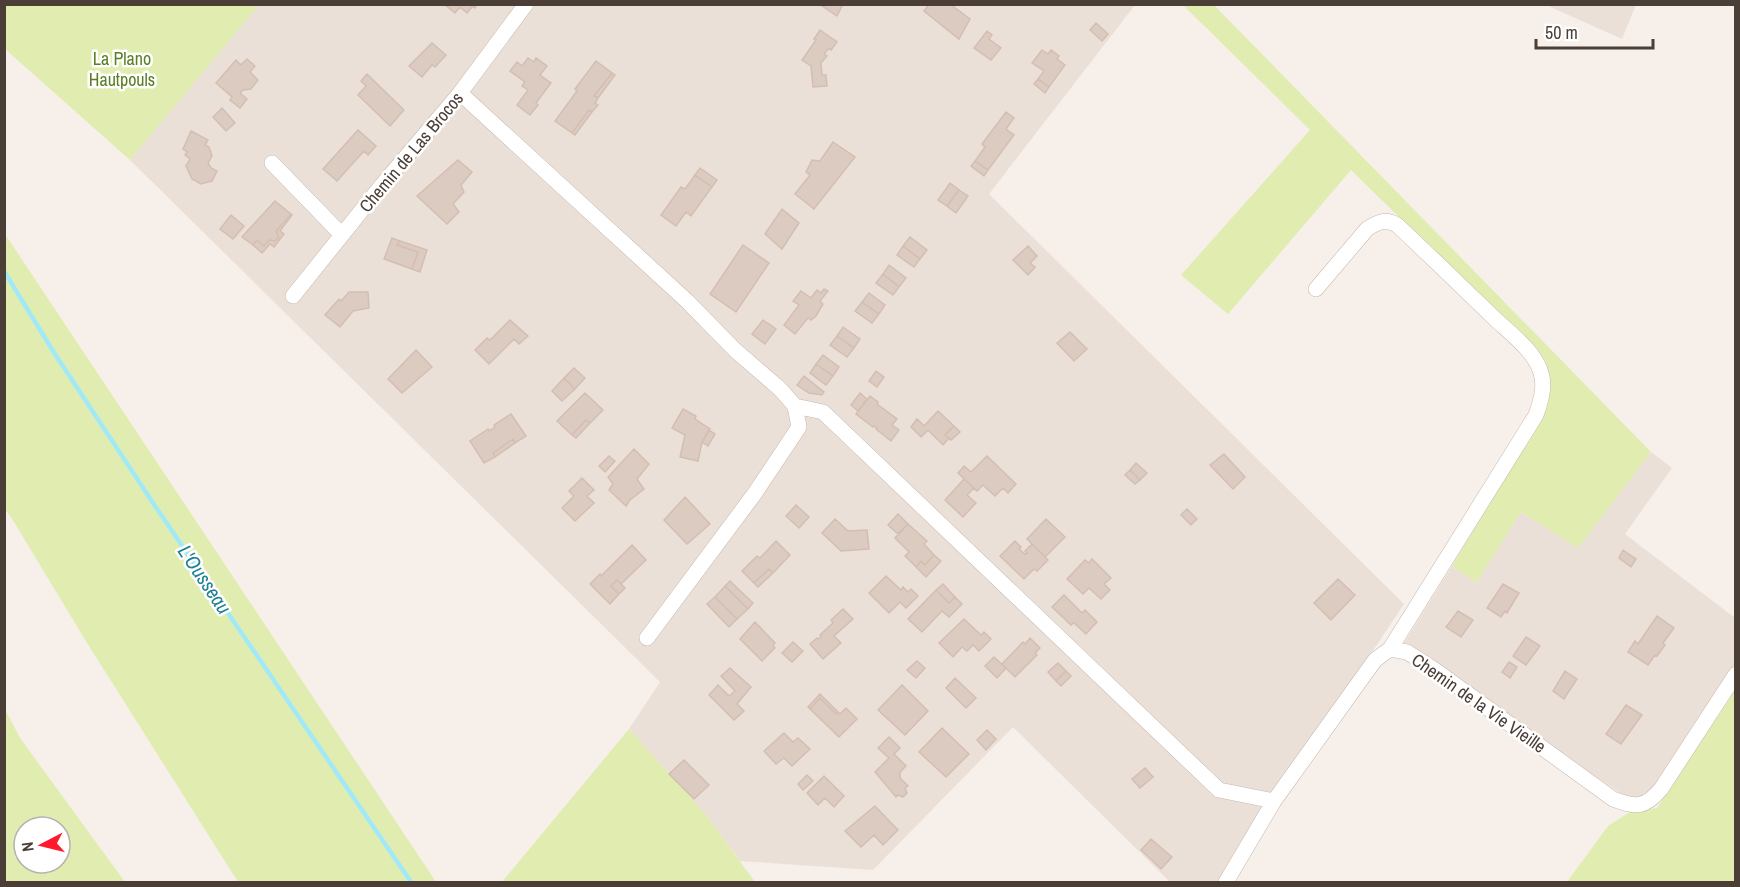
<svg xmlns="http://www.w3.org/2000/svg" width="1740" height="887" font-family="'Archivo Narrow',sans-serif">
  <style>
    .residential { fill: #ebe0d8 }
    .green { fill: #e1edb0; fill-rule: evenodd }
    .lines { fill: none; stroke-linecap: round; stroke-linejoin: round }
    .stream { stroke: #a2e9f7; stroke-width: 4.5 }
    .building { fill: #dccbc1; stroke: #d4beb1; stroke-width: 1.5 }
    .street-casing { stroke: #c6b8ae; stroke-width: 16 }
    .street { stroke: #fff; stroke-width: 15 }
    .labels { text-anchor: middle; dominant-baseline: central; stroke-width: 5; stroke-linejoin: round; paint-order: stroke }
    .park-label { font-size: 18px; fill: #5b7d23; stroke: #fff }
    .street-label { font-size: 18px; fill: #4b3e37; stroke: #fff }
    .water-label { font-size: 20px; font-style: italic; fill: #208196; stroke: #fff }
  </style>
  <rect width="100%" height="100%" fill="#f6efea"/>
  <path class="residential" d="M259,5H1135L989,194L1404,604L1218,882H1170L1013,727L873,870L740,861L707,816L629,729L660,682L130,160Z
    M1546,5L1636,4V5L1622,39Z
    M1651,452L1672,468L1625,534L1735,618V665L1649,794L1634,802L1435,670L1404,643L1452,566L1476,583L1521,512L1578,548Z"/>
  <path class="green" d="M5,4H259V5L130,160L5,49Z
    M1183,5H1214L1651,452L1578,548L1521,512L1476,583L1452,566L1547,407C1550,390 1551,377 1545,360L1351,170L1228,314L1181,275L1310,130Z
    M5,234L436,882H238L84,638L14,522L5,509Z
    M1735,691V882H1567L1608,826L1630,812L1657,808Z
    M5,709L20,738L125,882H5ZM24,827H60V863H24Z
    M629,729L707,816L755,882H502Z"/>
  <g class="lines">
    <path class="stream" d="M4,271L53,351L153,503L411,882"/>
  </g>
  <path class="building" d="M477,4L475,8L473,6L467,13L460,7L455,13L445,5Z
    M819,4H843L837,16Z
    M950,4L970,19L959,39L924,11L929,4Z
    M1096,23L1108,34L1102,41L1090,30Z
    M820,30L837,42L831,50L829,48L824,54L827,56L821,63L822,75H826L827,86L813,87L811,66L802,60L816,40L814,39Z
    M987,31L992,35L989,39L1001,48L991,60L974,48Z
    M432,43L446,55L435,67L432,65L422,77L409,66Z
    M1042,50L1048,54L1051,50L1059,56L1057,59L1065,65L1049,87L1038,79L1044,71L1032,63Z
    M528,58L534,62L536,58L547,66L540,75L551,83L536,103L538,105L530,115L517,105L528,90L522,86L525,82L510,71L517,62L522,66Z
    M247,59L255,66L250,72L258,80L251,89L243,90L240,93L247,99L240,108L230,100L232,97L216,83L236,60L241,65Z
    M596,61L612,73L594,96L598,98L595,103L598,105L592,112L589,110L572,133L555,121L577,91L575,89Z
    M612,73L615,75L598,98L594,96Z
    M367,74L404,110L390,126L358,95L366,86L361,81Z
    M1038,79L1049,87L1045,93L1034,84Z
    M222,108L235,123L226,131L213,117Z
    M589,110L592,112L575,135L572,133Z
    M1006,112L1014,118L1006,129L1014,135L988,170L975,161L985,147L982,144Z
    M358,130L376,146L368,155L364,151L337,181L323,169Z
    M191,131L208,140L205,145L209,147L212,156L208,163L211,168L217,171L212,181L201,184L192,179L186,166L190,159L185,155L187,152L183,149Z
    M833,142L855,157L814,209L795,194L810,175L806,172L812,160L820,161Z
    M458,160L472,172L461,185L464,192L453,204L459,212L447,224L417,196Z
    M975,161L988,170L984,176L971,166Z
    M700,168L717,180L712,187L695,175Z
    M695,175L712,187L691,216L686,212L676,226L661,215L681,187L685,189Z
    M950,183L959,190L947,206L938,200Z
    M959,190L968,196L956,213L947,206Z
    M275,201L291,214L276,231L279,237L275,241L269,240L264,246L257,240L253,245L242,237Z
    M782,209L799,223L782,249L765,234Z
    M291,214L292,215L280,231L284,234L274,247L270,244L262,253L253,245L257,240L264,246L269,240L275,241L279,237L276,231Z
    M231,215L244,226L233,239L220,229Z
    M910,237L927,250L920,259L903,246Z
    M392,238L400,241L397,245L418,252L412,269L384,259Z
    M400,241L427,250L420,272L412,269L418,252L397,245Z
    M743,245L769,263L736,312L710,294Z
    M903,246L920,259L914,267L897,255Z
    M1028,246L1037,256L1030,263L1035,267L1028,275L1013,260Z
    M889,265L906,278L899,287L883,274Z
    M883,274L899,287L893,295L876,283Z
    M824,289L828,291L820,301L823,304L816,316L811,320L808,318L795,334L784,325L799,305L793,301L801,291L811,298L817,290L821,293Z
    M349,292H368L369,308L353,311L340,327L325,315L339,299L341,301Z
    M869,293L885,305L879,314L862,302Z
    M862,302L879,314L872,323L855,311Z
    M510,320L528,336L519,344L514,339L489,364L475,350L487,338L490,340Z
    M763,320L776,329L765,344L752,334Z
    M843,327L860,339L854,348L837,336Z
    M1070,332L1087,349L1074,361L1057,343Z
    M837,336L854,348L847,357L830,345Z
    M416,350L432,367L402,393L388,379Z
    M823,355L839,367L833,376L816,364Z
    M816,364L833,376L826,385L810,373Z
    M574,368L585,378L575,389L564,378Z
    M876,371L884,377L877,387L869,381Z
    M804,376L824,392L822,395L809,393L797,385Z
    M564,378L575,389L562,401L552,391Z
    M585,393L603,410L590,423L586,420L572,435L557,421Z
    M860,393L867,399L858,411L851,405Z
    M870,396L878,402L877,404L897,419L892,425L899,430L891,441L876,429L877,428L874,426L873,427L856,414Z
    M683,409L696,416L695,419L710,429L702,442L698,461L680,457L685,435L672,428Z
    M938,411L954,426L945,435L949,438L943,445L928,430L921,437L911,427L917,419L924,426Z
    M511,414L526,436L515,443L513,439L493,453L495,457L484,463L470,441L488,429L489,431L495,427L494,425Z
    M586,420L590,423L576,438L572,435Z
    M954,426L960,432L951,440L945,435Z
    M709,430L715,434L708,446L702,442Z
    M513,439L515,443L495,457L493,453Z
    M634,449L649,464L637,479L644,489L630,500L626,506L609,490L613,484L608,477Z
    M1224,454L1245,477L1233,489L1210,465Z
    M609,456L615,461L605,472L599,466Z
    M987,456L1016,484L1008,493L1003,488L995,496L983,485L977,491L958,473L964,466L971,472Z
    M1136,463L1147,473L1140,480L1130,470Z
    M1130,470L1140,480L1135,484L1125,475Z
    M582,478L594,490L587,496L594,503L575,521L562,508L574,496L569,491Z
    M964,479L974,488L967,495L976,503L963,517L945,500Z
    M685,497L710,524L687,544L664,520Z
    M796,505L809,517L799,528L786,516Z
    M1187,509L1197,519L1191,525L1181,515Z
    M898,514L908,524L898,534L888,525Z
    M835,519L848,531L867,530L869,549L841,551L822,533Z
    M1046,519L1065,537L1045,557L1027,539Z
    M908,524L927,541L924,544L934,555L925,565L921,561L916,567L905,556L909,552L895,538Z
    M776,541L790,555L773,573L769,569L754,583L742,571L757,556L760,558Z
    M1015,541L1021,547L1019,549L1025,554L1027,553L1025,551L1032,544L1048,560L1037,571L1034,569L1024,579L1000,556Z
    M632,545L646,560L621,584L617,580L611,586L619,594L610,604L590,584L600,574L601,576Z
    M1623,550L1636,559L1631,567L1619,558Z
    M934,555L941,561L926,577L916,567L921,561L925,565Z
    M1092,559L1111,578L1104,584L1110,590L1101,599L1089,588L1083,594L1067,579L1085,560L1089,563Z
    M769,569L773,573L758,587L754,583Z
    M886,576L901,590L903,587L908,592L911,589L918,596L906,608L900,602L889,613L869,593Z
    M1338,579L1355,595L1331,620L1314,603Z
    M617,580L625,588L619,594L611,586Z
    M730,581L753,603L748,609L725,586Z
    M943,584L955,597L949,603L936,590Z
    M1503,584L1519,593L1507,613L1505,611L1501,617L1487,608Z
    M725,586L748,609L737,619L715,597Z
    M936,590L949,603L955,597L962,604L949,617L942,611L922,632L908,619Z
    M1064,595L1082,613L1085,610L1097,622L1086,634L1074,623L1071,625L1052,607Z
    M715,597L737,619L729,627L707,604Z
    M843,609L853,619L834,636L841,643L823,659L810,644L817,638L818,639L821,637L820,635L833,623L831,620Z
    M1458,611L1473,620L1461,637L1446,627Z
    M1657,616L1674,628L1663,643L1665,645L1657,656L1655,655L1648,665L1628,652L1635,641L1638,644Z
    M964,619L981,635L984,632L991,639L979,651L973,645L967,651L962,647L953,657L939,643Z
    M755,622L775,643L773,645L775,648L762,661L740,639Z
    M1526,637L1540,646L1526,665L1513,656Z
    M1030,638L1040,648L1035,653L1037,655L1015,677L1002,664L1023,642L1025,644Z
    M793,642L803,651L792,662L782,653Z
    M994,657L1006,668L997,678L985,666Z
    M917,661L925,668L916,678L907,670Z
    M1509,662L1517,667L1510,678L1502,672Z
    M1058,663L1066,671L1056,681L1048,672Z
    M730,668L751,687L737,704L744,711L734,720L709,695L718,685L729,696L735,691L721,676Z
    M1066,671L1071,676L1061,686L1056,681Z
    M1565,671L1577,679L1564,699L1553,691Z
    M955,678L976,698L966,708L946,688Z
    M902,685L928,711L905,735L878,710Z
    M820,694L838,712L836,714L820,698L810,709L808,707Z
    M820,698L836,714L838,712L840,714L846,708L857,719L839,737L810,709Z
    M1626,705L1642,715L1621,744L1606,734Z
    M942,728L969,754L946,777L919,752Z
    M987,730L996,739L986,750L977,740Z
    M784,733L793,742L798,738L810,749L792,766L784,758L776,764L764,751Z
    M889,737L900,748L894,754L906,766L900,772V778L908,786L905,788L907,793L903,797L898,795L896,797L875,772L889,758L878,748Z
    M684,760L709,785L694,799L669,774Z
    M1145,768L1153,777L1140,788L1132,779Z
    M807,775L813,781L803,790L798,784Z
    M824,776L844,796L834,807L825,798L818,805L807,793Z
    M875,806L898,830L883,845L874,835L861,847L845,831Z
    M1151,839L1172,857L1161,869L1141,850Z"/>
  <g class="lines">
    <g class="street-casing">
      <path id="street" d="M460,93L687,301L735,350L780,389L795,406L823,412L1219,790L1274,801
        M272,163L342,235
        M1316,289L1367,229C1378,222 1385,218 1397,225C1429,255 1460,285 1491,315C1507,331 1532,348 1540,370C1546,385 1541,401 1536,415L1390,649
        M293,296L382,185L460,93L526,4
        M647,638L755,493L799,427L795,406
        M1226,882L1274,801L1375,660L1390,649L1407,652L1435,670L1613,799C1636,808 1645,808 1661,789L1736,674"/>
    </g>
    <use href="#street" class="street"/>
  </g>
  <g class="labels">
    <g class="park-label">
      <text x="122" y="58">La Plano<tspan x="122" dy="21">Hautpouls</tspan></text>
    </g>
    <g class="street-label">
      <text transform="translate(411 152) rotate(-50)">Chemin de Las Brocos</text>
      <text transform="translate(1479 703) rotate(35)">Chemin de la Vie Vieille</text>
    </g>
    <g class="water-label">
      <text transform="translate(205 579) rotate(56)">L'Ousseau</text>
    </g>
  </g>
  <rect width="1740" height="887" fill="none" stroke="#4b3e37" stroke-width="12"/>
  <g transform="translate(42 845) rotate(263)"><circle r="28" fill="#ffffff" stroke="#b7b2af" stroke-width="1.5"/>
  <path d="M0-4.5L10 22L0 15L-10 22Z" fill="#ff182e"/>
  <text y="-9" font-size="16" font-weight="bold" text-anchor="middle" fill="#4b3e37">N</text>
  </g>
  <path d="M1536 39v9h117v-9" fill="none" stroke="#4b3e37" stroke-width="3"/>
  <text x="1545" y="39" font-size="18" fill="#4b3e37" stroke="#ffffff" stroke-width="4.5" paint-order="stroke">50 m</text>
</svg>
